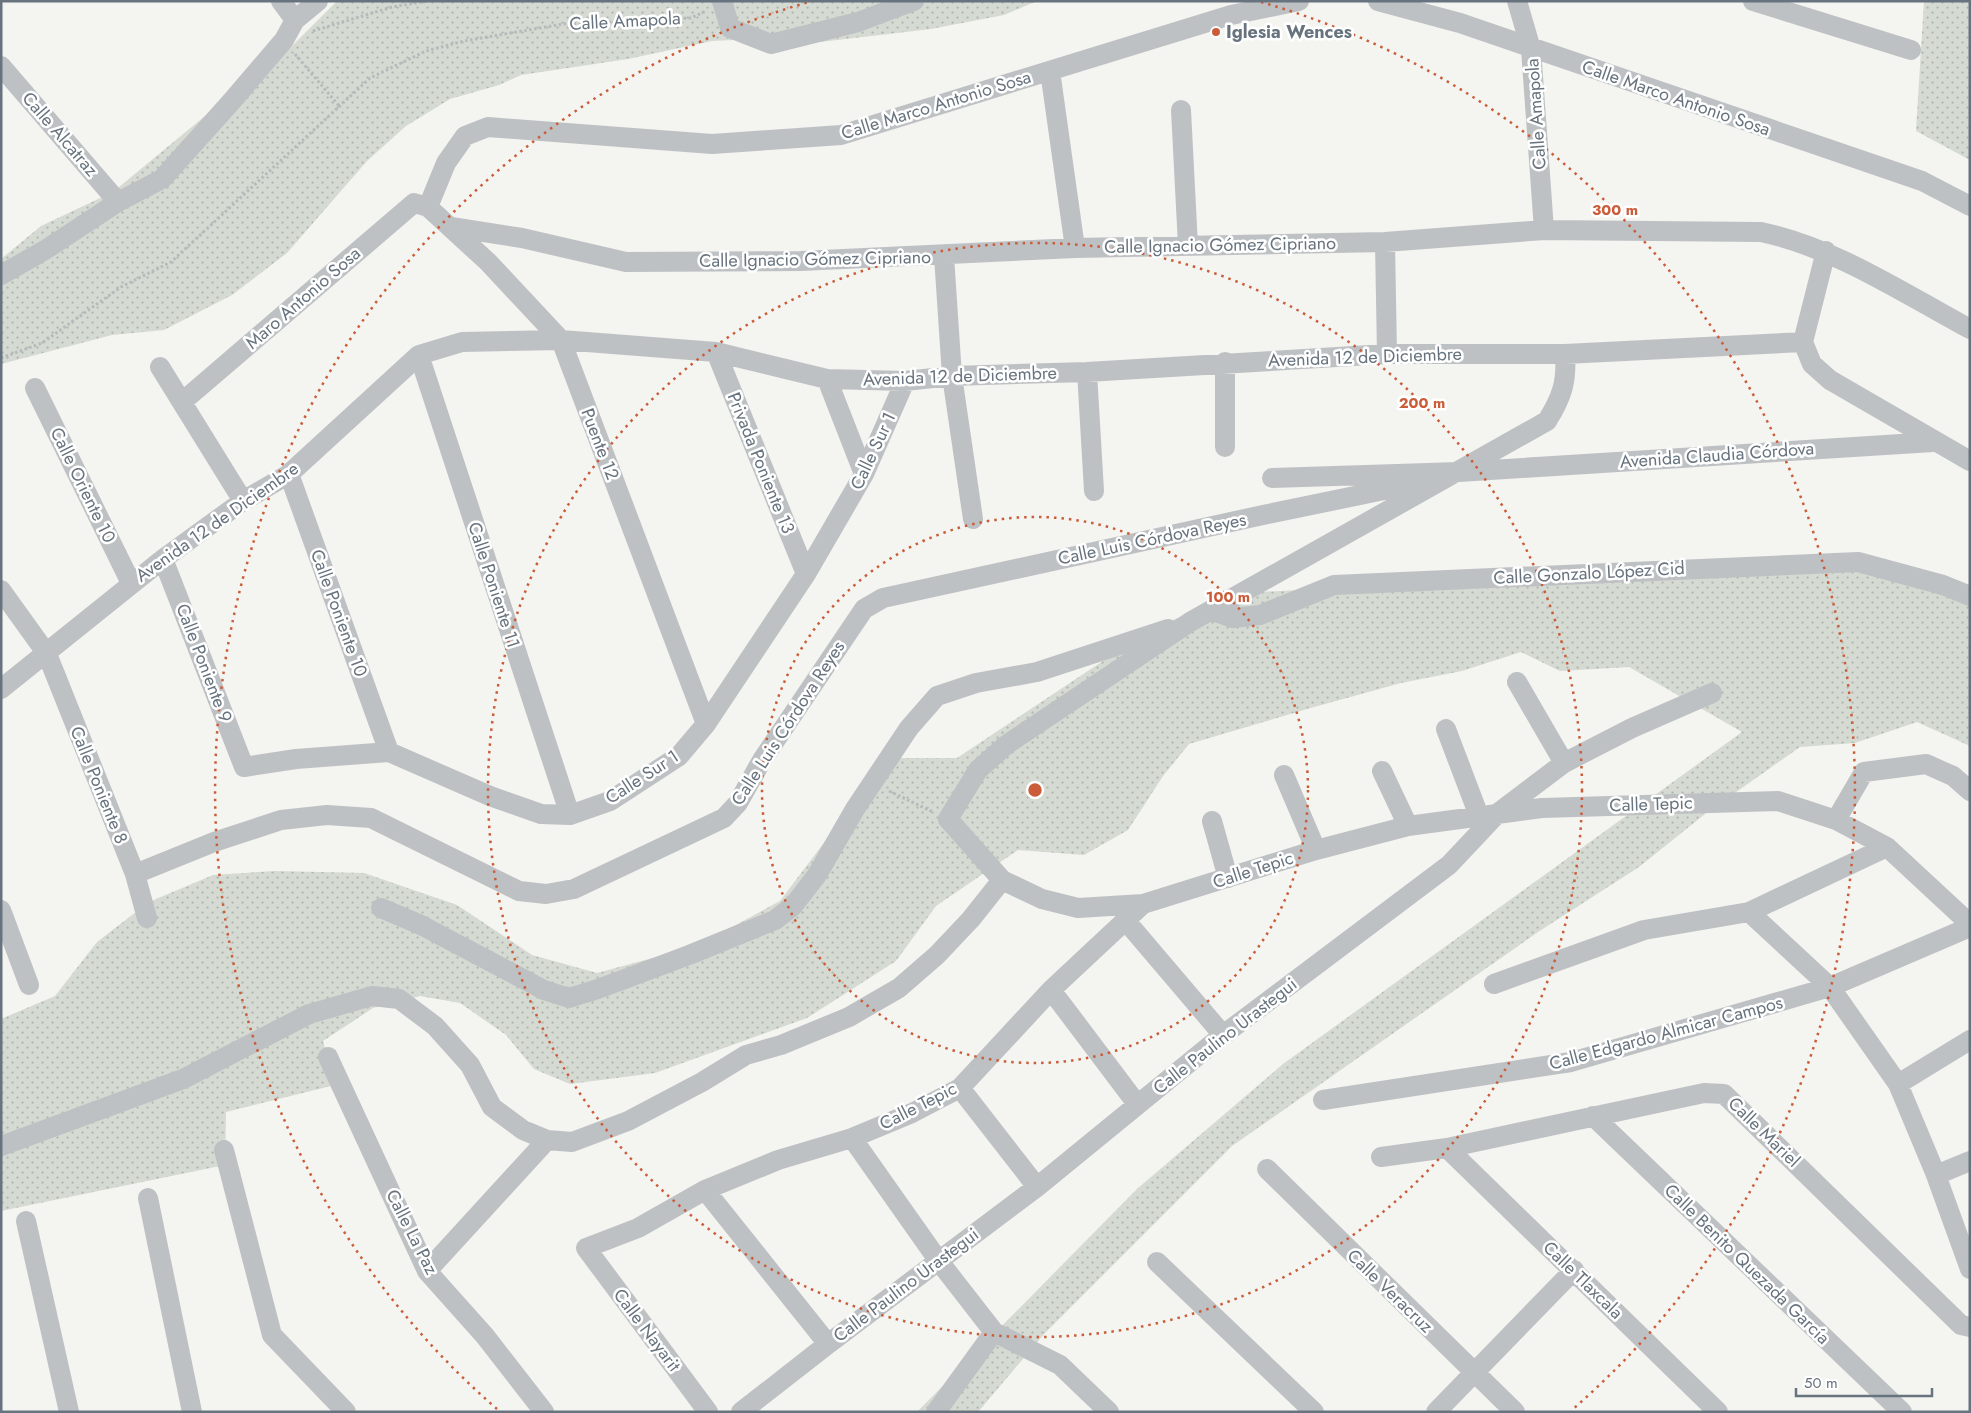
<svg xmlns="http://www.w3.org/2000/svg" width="1971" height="1413" font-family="Jost,sans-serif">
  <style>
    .grass { fill: url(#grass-dots) }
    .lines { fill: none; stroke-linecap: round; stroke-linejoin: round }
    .path { stroke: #b7babc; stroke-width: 3; stroke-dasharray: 2.5 2.5; stroke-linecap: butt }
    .minor { stroke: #bec1c4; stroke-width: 20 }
    .ring { fill: none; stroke: #cb5c39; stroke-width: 2.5; stroke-dasharray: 2.5 5 }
    .poi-dot { fill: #cb5c39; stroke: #fff; stroke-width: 2 }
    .labels { text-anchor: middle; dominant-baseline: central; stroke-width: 5; stroke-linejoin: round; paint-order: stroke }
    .street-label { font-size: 18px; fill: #67737e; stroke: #fff }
    .poi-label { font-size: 18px; font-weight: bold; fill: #67737e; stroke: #fff; text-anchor: start }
    .centre { fill: #cb5c39; stroke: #fff; stroke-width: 2.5 }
    .ring-label { font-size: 15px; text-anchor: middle; font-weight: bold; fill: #cb5c39; stroke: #fff; stroke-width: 5; stroke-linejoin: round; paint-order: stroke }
  </style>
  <defs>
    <pattern id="grass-dots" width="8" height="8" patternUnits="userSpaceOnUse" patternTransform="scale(1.25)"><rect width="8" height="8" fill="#d5dad2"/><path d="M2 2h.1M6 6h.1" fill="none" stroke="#b1b5b0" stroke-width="1.8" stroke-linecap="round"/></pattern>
  </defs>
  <rect width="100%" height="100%" fill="#f4f4f0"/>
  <path class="grass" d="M337,1H1037L1004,15L931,29L820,42L756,39L712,41L628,59L521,75L499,85L450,99L406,126L367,161L287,253L232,295L164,330L112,335L1,364V259L41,226L113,192L205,116L274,64Z
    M1924,1H1970V160L1916,131Z
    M1867,571L1970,603V746L1917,722L1855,743L1800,747L1705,814L1639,867L1538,932L1232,1146L1045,1333L978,1412H917L1137,1189L1283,1064L1742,732L1629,667L1560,671L1521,652L1462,671L1401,683L1307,709L1189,744L1163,776L1128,830L1084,855L1018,850L936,906L896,961L807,1018L655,1073L570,1084L534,1069L506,1035L460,1003L420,996L373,1008L323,1041L335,1085L226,1112L225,1165L1,1211V1019L55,996L97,942L149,902L213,875L275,871L364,873L457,905L532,955L597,973L697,946L780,901L829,836L893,758H957L1157,625L1258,592L1583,576Z"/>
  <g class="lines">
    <path class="path" d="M313,31L392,7L428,1
      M295,54L340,107
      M1,358L42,343L121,287L171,262L370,78L426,51L464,41L563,24L691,18L706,11
      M889,791L933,812"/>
    <path class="minor" d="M281,1L295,20
      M722,1L730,28L771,44L858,22L914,1
      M1378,1L1460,23L1922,181L1970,206
      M1517,1L1531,49L1544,230
      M1753,1L1911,50
      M1,66L118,202
      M1050,71L1075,248
      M1181,110L1188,246
      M428,207L446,163L465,136L488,127L712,144L841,135L1231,15L1299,1
      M451,227L522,238L626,262L801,261L1075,248L1385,242L1544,230L1761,232C1836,248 1903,293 1970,329
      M1385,242L1387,354
      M1826,251L1803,342L1812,364L1830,380L1970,461
      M944,256L952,376L973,519
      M1,275L45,250L118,202L162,179L231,102L284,40L295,20L318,1
      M716,352L806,574
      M419,355L570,815
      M160,367L243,501
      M1087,372L1094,491
      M827,379L864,474
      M35,388L131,583
      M182,402L414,203L428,207L488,262L561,340L706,724
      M1225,447V362
      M289,474L389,752
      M1272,478L1459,472L1933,442
      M163,559L244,767L296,759L389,752L490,796L541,814L570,815L610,801L679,756L706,724L806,574L864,474L905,381
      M1,590L47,654L135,874L147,918
      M1211,610L1233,618L1260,615L1334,585L1858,562L1943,585L1970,596
      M1517,682L1564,763
      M1,689L163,559L243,501L289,474L419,355L462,342L561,340L716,352L827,379L905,381L952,376L1087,372L1387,354H1565L1803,342
      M1446,729L1479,816
      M1382,771L1408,826
      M1284,775L1316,850
      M1836,820L1864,772L1926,764L1953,776L1970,791
      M1212,821L1228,878
      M135,874L214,842L281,820L327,815L371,818L519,891L546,894L574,889L724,818L738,803L762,760L864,609L883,598L1263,515L1389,489L1430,486
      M1143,904L1078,908L1042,899L1002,880L948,819L978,770L1006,745L1190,622L1547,421C1562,397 1567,382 1565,354
      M381,908L421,925L544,990L569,998L598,989L689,955L775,920L793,906L817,875L855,809L909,728L937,696L976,683L1037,672L1168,629
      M1,910L29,985
      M1749,912L1830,987L1898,1084L1936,1175L1970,1269
      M1126,921L1223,1035
      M1494,984L1644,930L1749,912L1887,847
      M1051,990L1137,1104
      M328,1057L427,1271L485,1336L544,1412
      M1898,1084L1970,1040
      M960,1088L1037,1187
      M1323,1100L1571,1062L1830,987L1970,927
      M1593,1116L1902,1412
      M852,1138L938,1260L994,1332L1060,1365L1109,1412
      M1,1146L183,1079L309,1014L372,996L399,999L435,1026L470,1065L492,1107L523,1130L547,1140L572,1142L628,1121L702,1082L746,1055L781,1045L849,1017L899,988L937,955L971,919L1002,880
      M1447,1148L1718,1412
      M224,1150L272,1335L346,1412
      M1381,1157L1447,1148L1704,1093L1724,1094L1961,1325L1970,1327
      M1267,1169L1515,1412
      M1936,1175L1970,1161
      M705,1190L828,1344
      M148,1198L192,1412
      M26,1221L69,1412
      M1157,1262L1314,1412
      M427,1271L547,1140
      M708,1412L586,1248L638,1228L705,1190L778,1160L852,1138L912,1113L960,1088L1051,990L1143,904L1316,850L1408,826L1542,808L1778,801L1836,820L1887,847L1970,924
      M741,1412L828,1344L1037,1187L1223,1035L1449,865L1498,813L1564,763L1632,728L1712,693
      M936,1412L994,1332
      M1436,1412L1574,1270"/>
  </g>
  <g class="ring">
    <circle cx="1035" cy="790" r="273"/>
    <circle cx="1035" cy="790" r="547"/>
    <path d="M497 1409A820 820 0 0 1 809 2M1261 2A820 820 0 0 1 1573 1409"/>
  </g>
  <circle class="poi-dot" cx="1216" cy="32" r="5"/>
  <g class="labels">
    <g class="street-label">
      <text transform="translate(625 21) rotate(-3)">Calle Amapola</text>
      <text transform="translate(1676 98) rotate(19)">Calle Marco Antonio Sosa</text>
      <text transform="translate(936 105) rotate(-17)">Calle Marco Antonio Sosa</text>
      <text transform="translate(1536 114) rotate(-94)">Calle Amapola</text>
      <text transform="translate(60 134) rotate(49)">Calle Alcatraz</text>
      <text transform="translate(1220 245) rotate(-1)">Calle Ignacio Gómez Cipriano</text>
      <text transform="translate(815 259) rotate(-1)">Calle Ignacio Gómez Cipriano</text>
      <text transform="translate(303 298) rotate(-41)">Maro Antonio Sosa</text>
      <text transform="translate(1365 357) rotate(-2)">Avenida 12 de Diciembre</text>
      <text transform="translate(960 376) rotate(-2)">Avenida 12 de Diciembre</text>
      <text transform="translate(600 444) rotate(69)">Puente 12</text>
      <text transform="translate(873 451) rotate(-65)">Calle Sur 1</text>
      <text transform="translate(1717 455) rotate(-4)">Avenida Claudia Córdova</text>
      <text transform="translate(761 463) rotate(68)">Privada Poniente 13</text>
      <text transform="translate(83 485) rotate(64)">Calle Oriente 10</text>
      <text transform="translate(217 522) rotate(-35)">Avenida 12 de Diciembre</text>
      <text transform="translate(1152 539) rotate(-12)">Calle Luis Córdova Reyes</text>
      <text transform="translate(1589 573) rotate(-3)">Calle Gonzalo López Cid</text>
      <text transform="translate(494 585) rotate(72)">Calle Poniente 11</text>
      <text transform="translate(339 613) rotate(70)">Calle Poniente 10</text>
      <text transform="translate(204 663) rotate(69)">Calle Poniente 9</text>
      <text transform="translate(788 723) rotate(-57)">Calle Luis Córdova Reyes</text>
      <text transform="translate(642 777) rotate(-33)">Calle Sur 1</text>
      <text transform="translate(99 785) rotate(68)">Calle Poniente 8</text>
      <text transform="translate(1651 804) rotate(-2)">Calle Tepic</text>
      <text transform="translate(1253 870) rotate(-18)">Calle Tepic</text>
      <text transform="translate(1666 1033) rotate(-15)">Calle Edgardo Almicar Campos</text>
      <text transform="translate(1225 1036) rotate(-38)">Calle Paulino Urastegui</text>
      <text transform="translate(918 1106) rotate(-27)">Calle Tepic</text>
      <text transform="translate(1764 1132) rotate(44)">Calle Mariel</text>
      <text transform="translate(412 1232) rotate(63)">Calle La Paz</text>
      <text transform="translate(1747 1264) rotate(44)">Calle Benito Quezada García</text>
      <text transform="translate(1583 1280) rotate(44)">Calle Tlaxcala</text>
      <text transform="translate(906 1285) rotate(-37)">Calle Paulino Urastegui</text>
      <text transform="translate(1390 1291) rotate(44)">Calle Veracruz</text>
      <text transform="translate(647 1330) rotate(53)">Calle Nayarit</text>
    </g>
    <g class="poi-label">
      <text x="1226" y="32">Iglesia Wences</text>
    </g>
  </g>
  <circle cx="1035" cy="790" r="8" class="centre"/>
  <g class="ring-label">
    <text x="1615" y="215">300 m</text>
    <text x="1422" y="408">200 m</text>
    <text x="1228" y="602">100 m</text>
  </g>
  <rect width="1971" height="1413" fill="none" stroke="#67737e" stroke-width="5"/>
  <path d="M1796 1388v8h136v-8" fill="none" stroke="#67737e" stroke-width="2.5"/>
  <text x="1804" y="1388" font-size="15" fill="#67737e" stroke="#ffffff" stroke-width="4" paint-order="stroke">50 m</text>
</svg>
